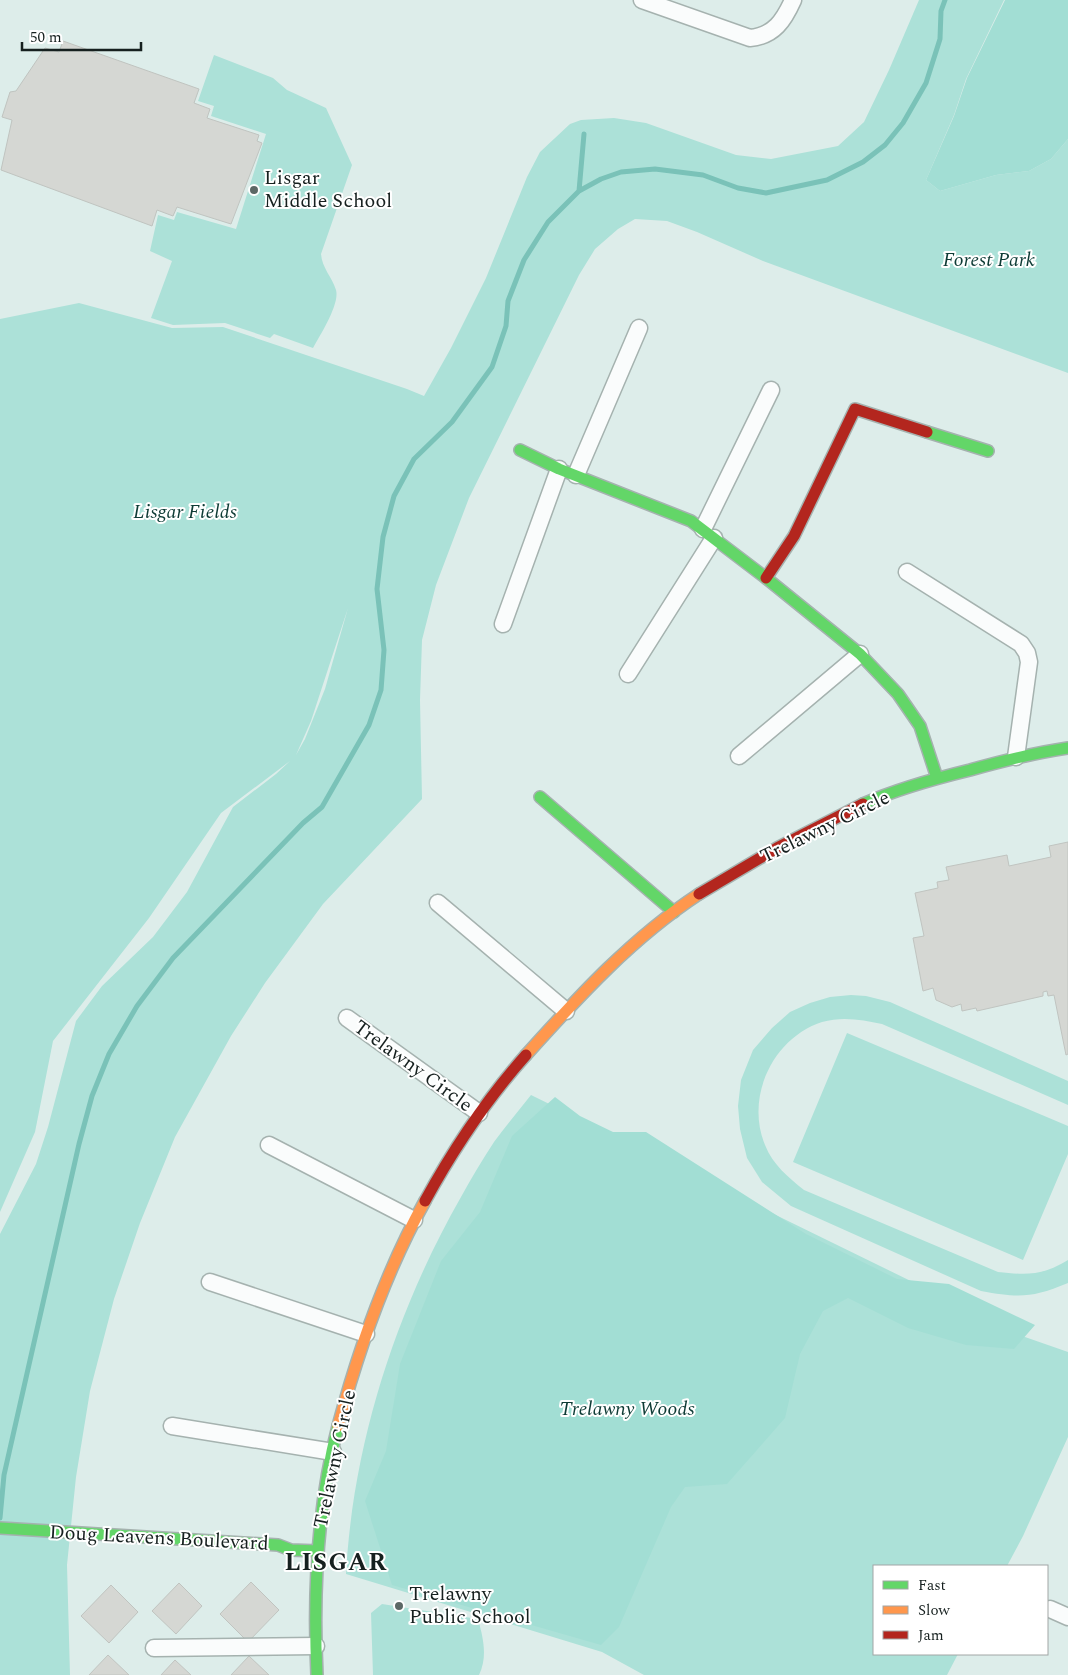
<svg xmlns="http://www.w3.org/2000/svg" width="1068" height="1675" font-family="Spectral,serif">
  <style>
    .green { fill: #ace1d8; fill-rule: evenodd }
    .forest { fill: #a2ded4 }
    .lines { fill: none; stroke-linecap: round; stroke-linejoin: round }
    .stream { stroke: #7ac2b8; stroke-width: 5 }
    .building { fill: #d5d7d3; stroke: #c0c4c0 }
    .street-casing { stroke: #a5b2af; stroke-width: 19 }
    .fast-casing { stroke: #a5b2af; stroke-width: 14 }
    .slow-casing { stroke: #a5b2af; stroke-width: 14 }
    .jam-casing { stroke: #a5b2af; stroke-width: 14 }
    .street { stroke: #fafcfc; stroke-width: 16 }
    .fast { stroke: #63d668; stroke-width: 11 }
    .slow { stroke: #ff974d; stroke-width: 11 }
    .jam { stroke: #b3261e; stroke-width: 11 }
    .poi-dot { fill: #5c6866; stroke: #fff; stroke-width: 2 }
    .labels { text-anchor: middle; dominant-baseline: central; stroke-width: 4; stroke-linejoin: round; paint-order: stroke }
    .poi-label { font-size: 20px; fill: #16201f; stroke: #fff; text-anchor: start }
    .park-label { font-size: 20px; font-style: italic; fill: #0d3b35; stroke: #fff }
    .street-label { font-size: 20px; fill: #16201f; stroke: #fff }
    .district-label { font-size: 25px; font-weight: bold; letter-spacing: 1px; fill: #16201f; stroke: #fff }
  </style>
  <rect width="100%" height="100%" fill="#ddedea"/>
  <path class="green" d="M919,0H1004L966,79L954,115L926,180L940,191L996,175L1029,171L1051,159L1068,139V373L763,261L697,232L667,221L635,219L618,229L595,249L579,275L469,498L436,585L422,640L420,700L422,799L323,904L265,983L231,1036L175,1137L140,1223L114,1299L90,1391L76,1477L67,1565L70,1675H0V1234L36,1164L48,1127L76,1021L102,986L153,937L187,892L233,807L276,774L290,761L221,813L149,918L53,1041L35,1132L0,1212V319L79,303L172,328L223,327L407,389L424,396L451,348L486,278L527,177L540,152L570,124L581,120L614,118L646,123L736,155L771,159L838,146L864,122L889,70ZM348,608L325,689L305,739L296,755L311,721Z
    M214,55L273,78L287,90L326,108L352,165L321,254C322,268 332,277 336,290C340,304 320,335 313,348L274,334L270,338L225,323L173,325L151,318L172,261L150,251L158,215L174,220L177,212L236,229L266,134L211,116L214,106L198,101Z
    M851,995L866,996L890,1002L1068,1081V1105L882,1024C863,1020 843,1016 822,1022C773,1038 745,1097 765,1145C773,1165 788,1177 804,1190L998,1272C1026,1275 1042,1276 1068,1260V1283C1032,1298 1019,1298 981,1291L791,1206L762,1182L747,1158L740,1129L738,1106L741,1080L753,1050L772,1028L790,1012L810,1003L830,997Z
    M847,1033L1068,1126V1154L1023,1260L793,1162Z
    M531,1095L1025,1337L1068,1352V1437L1023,1536L1007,1566H874V1654H958L947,1675H644L602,1652L346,1574C353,1443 396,1311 461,1197C471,1179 482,1160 494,1142C506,1126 519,1110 531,1095Z
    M382,1604L478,1619C483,1637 488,1657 479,1675H373L371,1613Z"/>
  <path class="forest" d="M1005,0H1068V139L1051,159L1029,171L996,175L940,191L926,180L954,116L967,78Z
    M555,1097L580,1116L613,1132H646L806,1234L897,1279L949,1284L1035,1325L1014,1349L966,1345L908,1328L848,1298L823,1311L800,1354L785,1418L727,1484L685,1487L671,1507L619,1627L601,1645L392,1585L365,1501L386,1451L400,1364L441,1261L480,1212L512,1136Z"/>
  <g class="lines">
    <path class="stream" d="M579,191L584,134
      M0,1518L4,1475L79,1144L92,1096L109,1054L137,1006L173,958L303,823L322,807L369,725L381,690L384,650L377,589L383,537L394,496L414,459L452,422L492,367L506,326L508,301L524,260L548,222L579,191L601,179L621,172L655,169L703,175L738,188L766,193L827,180L863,162L885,145L903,123L926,83L940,39L941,11L945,0"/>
  </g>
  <path class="building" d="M63,41L199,89L194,103L210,109L207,118L259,135L257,141L262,143L231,224L177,207L173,216L157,210L152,226L1,170L12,120L2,117L10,92L16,91L45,48L59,52Z
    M1068,842V1054L1066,1055L1054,995L1048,996L1047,991L1043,992V996L977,1011L976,1008L962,1011L961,1004L952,1007L936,1000L933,988L923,991L913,938L924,936L915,893L938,888L937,882L949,880L946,867L1007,855L1009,866L1051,857L1049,846Z
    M251,1582L279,1610L248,1642L220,1614Z
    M179,1583L202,1606L176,1634L152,1611Z
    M111,1585L138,1612L109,1643L81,1616Z
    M108,1655L129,1675H89Z
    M249,1656L269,1675H231Z
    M175,1660L191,1675H161Z"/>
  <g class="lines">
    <g class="street-casing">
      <path id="street" d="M642,0L750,38C774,36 784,20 793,0
        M576,475L639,328
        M703,529L771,390
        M907,572L1021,644L1027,653L1029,662L1016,757
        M503,624L559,469
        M628,674L714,538
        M739,756L860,654
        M438,903L566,1011
        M347,1018L479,1113
        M269,1145L414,1220
        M210,1282L366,1334
        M172,1426L333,1452
        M1050,1609L1068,1617
        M154,1648L316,1646"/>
    </g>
    <g class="fast-casing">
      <path id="fast" d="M927,432L988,451
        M520,450L559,469L691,521L766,578L860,654L898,694L920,726L937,778
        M540,797L674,912
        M863,804C897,789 933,779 970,770C1002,761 1034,753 1068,748
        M0,1528L278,1545L291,1550L318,1551
        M317,1675C313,1592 317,1507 338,1426"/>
    </g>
    <g class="slow-casing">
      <path id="slow" d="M526,1055C579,996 632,938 699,894
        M338,1426C359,1348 386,1271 425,1201"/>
    </g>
    <g class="jam-casing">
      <path id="jam" d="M766,578L794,536L855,409L927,432
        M699,894L777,848L863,804
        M425,1201C454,1148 486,1100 526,1055"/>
    </g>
    <use href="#street" class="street"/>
    <use href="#fast" class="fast"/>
    <use href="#slow" class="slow"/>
    <use href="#jam" class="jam"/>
  </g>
  <g class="poi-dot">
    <circle cx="254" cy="190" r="5"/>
    <circle cx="399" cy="1606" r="5"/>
  </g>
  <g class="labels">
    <g class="poi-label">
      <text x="264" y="178">Lisgar<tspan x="264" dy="23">Middle School</tspan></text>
      <text x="409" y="1594">Trelawny<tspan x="409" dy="23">Public School</tspan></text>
    </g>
    <g class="park-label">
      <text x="989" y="260">Forest Park</text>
      <text x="185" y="512">Lisgar Fields</text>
      <text x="627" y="1409">Trelawny Woods</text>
    </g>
    <g class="street-label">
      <text transform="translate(825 827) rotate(-26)">Trelawny Circle</text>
      <text transform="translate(413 1066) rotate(36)">Trelawny Circle</text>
      <text transform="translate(335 1459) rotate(-78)">Trelawny Circle</text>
      <text transform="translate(159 1538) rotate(3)">Doug Leavens Boulevard</text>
    </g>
    <g class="district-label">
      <text x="336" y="1563">LISGAR</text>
    </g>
  </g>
  <rect x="873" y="1565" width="175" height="90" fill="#ffffff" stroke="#a2a6a5"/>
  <rect x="883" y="1581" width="25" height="8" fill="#63d668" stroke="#a2a6a5"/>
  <text x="918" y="1590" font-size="15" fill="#16201f">Fast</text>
  <rect x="883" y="1606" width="25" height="8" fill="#ff974d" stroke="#a2a6a5"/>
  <text x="918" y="1615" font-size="15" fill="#16201f">Slow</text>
  <rect x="883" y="1631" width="25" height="8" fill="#b3261e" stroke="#a2a6a5"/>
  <text x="918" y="1640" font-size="15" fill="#16201f">Jam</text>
  <path d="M22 42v8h119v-8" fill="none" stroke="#16201f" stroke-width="2.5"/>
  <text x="30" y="42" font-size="15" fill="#16201f" stroke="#ffffff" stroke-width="4" paint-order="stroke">50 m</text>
</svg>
